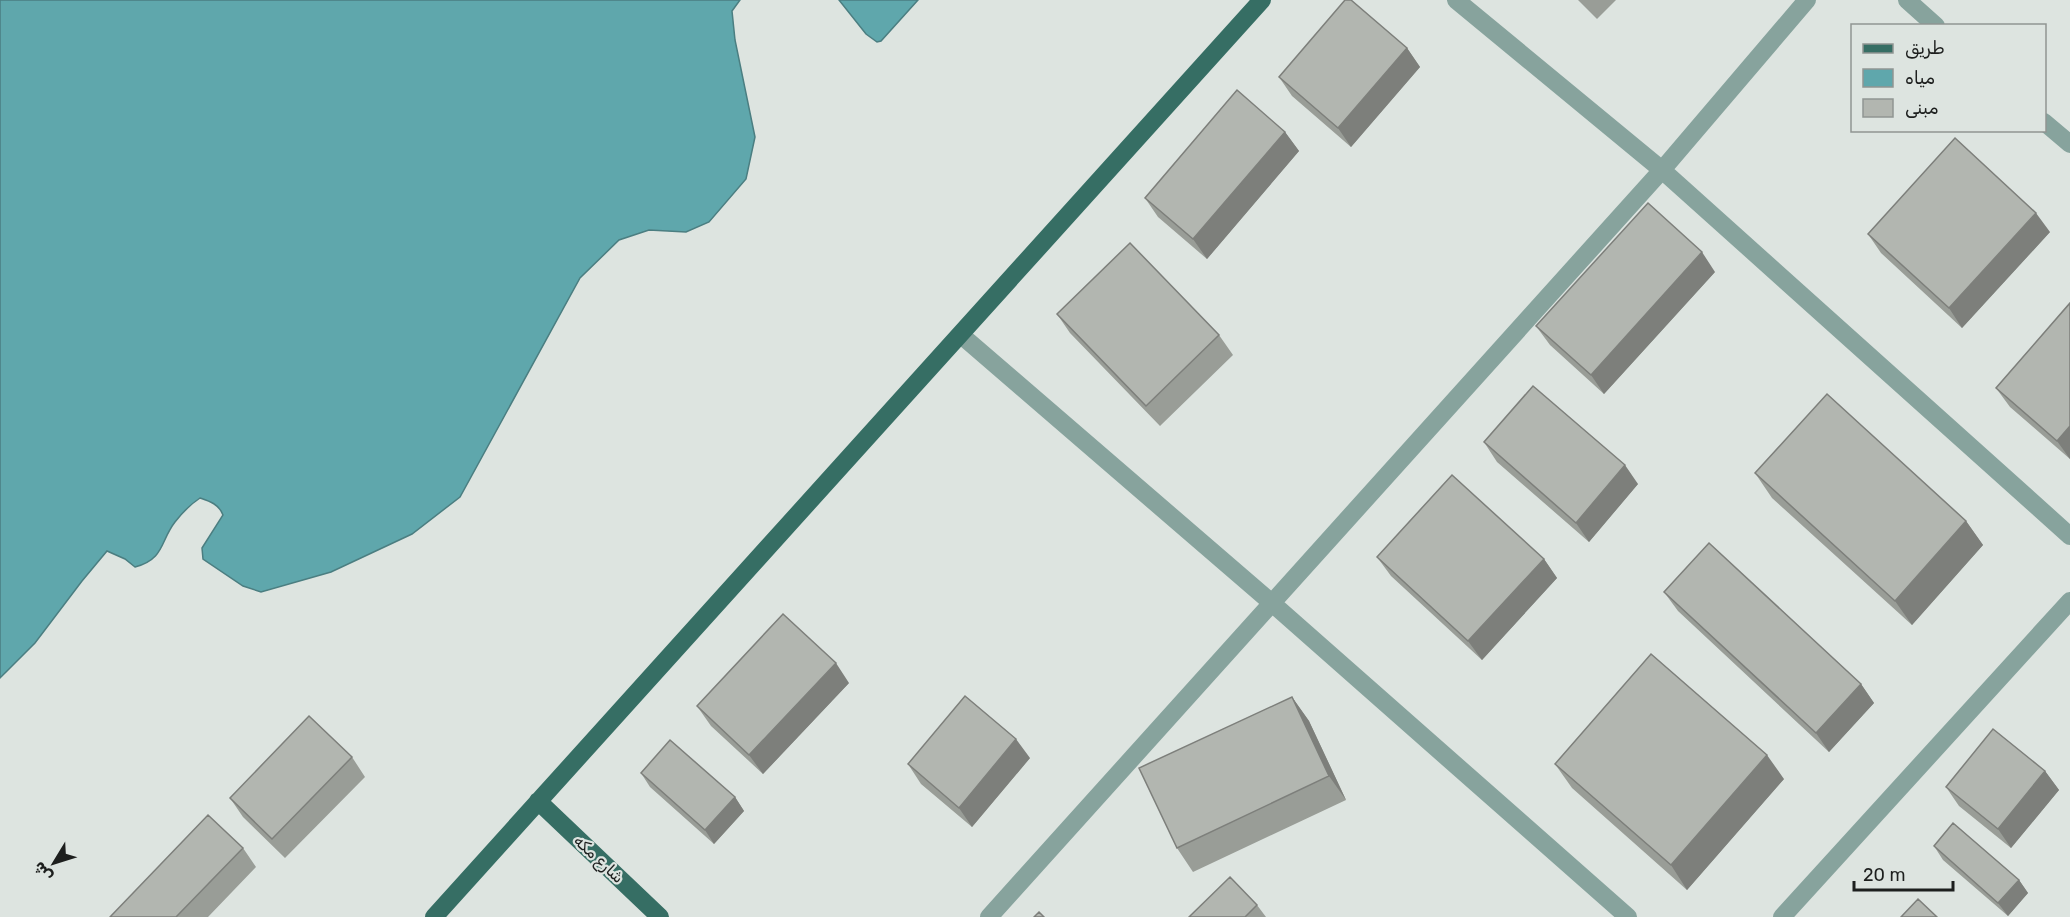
<svg xmlns="http://www.w3.org/2000/svg" width="2070" height="917" font-family="Rubik,'Noto Sans Arabic',sans-serif">
  <style>
    .water { fill: #5fa7ac; stroke: #4b7e81; stroke-width: 1.5 }
    .lines { fill: none; stroke-linecap: round; stroke-linejoin: round }
    .minor { stroke: #87a39d; stroke-width: 18 }
    .major { stroke: #366e64; stroke-width: 18 }
    .wall { fill: #999d97 }
    .shaded-wall { fill: #7d7f7b }
    .building { fill: #b2b6b0; stroke: #7d7f7b; stroke-width: 1.5 }
    .labels { text-anchor: middle; dominant-baseline: central; stroke-width: 4.5; stroke-linejoin: round; paint-order: stroke }
    .street-label { font-size: 16px; fill: #1d1f1e; stroke: #dde4e0 }
  </style>
  <rect width="100%" height="100%" fill="#dde4e0"/>
  <path class="water" d="M0,0H740L732,11L735,40L755,137L746,179L709,222L686,232L649,230L619,240L580,278L460,497L412,534L331,572L261,592L243,586L203,559L202,548L223,515C219,504 209,501 200,498C191,504 182,513 175,522C160,541 165,559 135,567L125,559L107,551L82,581L35,643L0,678Z
    M839,0H918L881,41L877,42L866,34Z"/>
  <g class="lines">
    <path class="minor" d="M1456,0L1662,170L2070,536
      M1907,0L1936,26
      M2044,122L2070,144
      M961,335L1273,604L1628,917
      M989,917L1662,170L1807,0
      M1782,917L2070,601"/>
    <path class="major" d="M538,801L660,917
      M434,917L1262,0"/>
  </g>
  <path class="wall" d="M1578,0H1616L1597,19Z
    M1407,48L1420,67L1351,147L1292,96L1279,77Z
    M1285,132L1299,151L1207,259L1158,217L1145,198Z
    M2050,232L1962,328L1881,253L1868,234Z
    M1715,272L1604,394L1550,345L1536,326Z
    M2070,303V459L2010,407L1996,388Z
    M1057,314L1219,335L1233,355L1160,426L1070,333Z
    M1484,442L1638,484L1589,542L1497,462Z
    M1755,473L1966,521L1983,545L1912,625L1772,498Z
    M1377,557L1544,559L1557,578L1482,660L1391,576Z
    M1664,592L1861,684L1874,703L1829,752L1678,611Z
    M849,683L763,774L711,726L697,706Z
    M1292,697L1309,721L1346,800L1193,872L1177,848Z
    M352,757L365,777L285,858L243,817L230,798Z
    M1030,758L972,827L921,784L908,764Z
    M1555,764L1784,779L1687,890L1572,788Z
    M2045,771L2059,790L2011,848L1959,806L1946,787Z
    M641,773L735,797L744,811L714,844L650,787Z
    M1934,846L2019,880L2028,893L2008,916L1943,860Z
    M243,848L256,867L208,917H110Z
    M1257,905L1266,917H1189Z"/>
  <path class="shaded-wall" d="M1407,48L1420,67L1351,147L1338,128Z
    M1285,132L1299,151L1207,259L1193,239Z
    M2036,213L2050,232L1962,328L1949,308Z
    M1702,252L1715,272L1604,394L1591,375Z
    M2070,426V459L2057,441Z
    M1625,465L1638,484L1589,542L1576,523Z
    M1966,521L1983,545L1912,625L1895,601Z
    M1544,559L1557,578L1482,660L1468,641Z
    M836,663L849,683L763,774L749,755Z
    M1861,684L1874,703L1829,752L1816,733Z
    M1292,697L1309,721L1346,800L1329,776Z
    M1016,739L1030,758L972,827L959,808Z
    M1767,755L1784,779L1687,890L1671,865Z
    M2045,771L2059,790L2011,848L1998,829Z
    M735,797L744,811L714,844L705,830Z
    M2019,880L2028,893L2008,916L1998,903Z"/>
  <path class="building" d="M1345,0H1351L1407,48L1338,128L1279,77Z
    M1237,90L1285,132L1193,239L1145,198Z
    M1955,138L2036,213L1949,308L1868,234Z
    M1648,203L1702,252L1591,375L1536,326Z
    M1130,243L1219,335L1146,406L1057,314Z
    M2070,303V426L2057,441L1996,388Z
    M1533,386L1625,465L1576,523L1484,442Z
    M1827,394L1966,521L1895,601L1755,473Z
    M1452,475L1544,559L1468,641L1377,557Z
    M1709,543L1861,684L1816,733L1664,592Z
    M783,614L836,663L749,755L697,706Z
    M1651,654L1767,755L1671,865L1555,764Z
    M965,696L1016,739L959,808L908,764Z
    M1292,697L1329,776L1177,848L1139,768Z
    M309,716L352,757L272,839L230,798Z
    M1993,729L2045,771L1998,829L1946,787Z
    M670,740L735,797L705,830L641,773Z
    M208,815L243,848L176,917H110Z
    M1953,823L2019,880L1998,903L1934,846Z
    M1230,877L1257,905L1245,917H1189Z
    M1918,899L1937,917H1901Z
    M1039,912L1044,917H1034Z"/>
  <g class="labels">
    <g class="street-label">
      <text transform="translate(599 859) rotate(43)">شارع مكه</text>
    </g>
  </g>
  <rect x="1851" y="24" width="195" height="108" fill="#dde4e0" stroke="#909592" stroke-width="1.5"/>
  <rect x="1863" y="44" width="30" height="9" fill="#366e64" stroke="#909592" stroke-width="1.5"/>
  <text x="1905" y="54" font-size="18" fill="#1d1f1e">طريق</text>
  <rect x="1863" y="69" width="30" height="18" fill="#5fa7ac" stroke="#909592" stroke-width="1.5"/>
  <text x="1905" y="84" font-size="18" fill="#1d1f1e">مياه</text>
  <rect x="1863" y="99" width="30" height="18" fill="#b2b6b0" stroke="#909592" stroke-width="1.5"/>
  <text x="1905" y="114" font-size="18" fill="#1d1f1e">مبنى</text>
  <g transform="translate(54 863) rotate(232)" stroke="#dde4e0" stroke-width="4.5" paint-order="stroke">
  <path d="M0-4.5L10 22L0 15L-10 22Z" fill="#1d1f1e"/>
  <text y="-9" font-size="16" font-weight="bold" text-anchor="middle" fill="#1d1f1e">ش</text>
  </g>
  <path d="M1854 881v9h99v-9" fill="none" stroke="#1d1f1e" stroke-width="3"/>
  <text x="1863" y="881" font-size="18" fill="#1d1f1e" stroke="#dde4e0" stroke-width="4.5" paint-order="stroke">20 m</text>
</svg>
